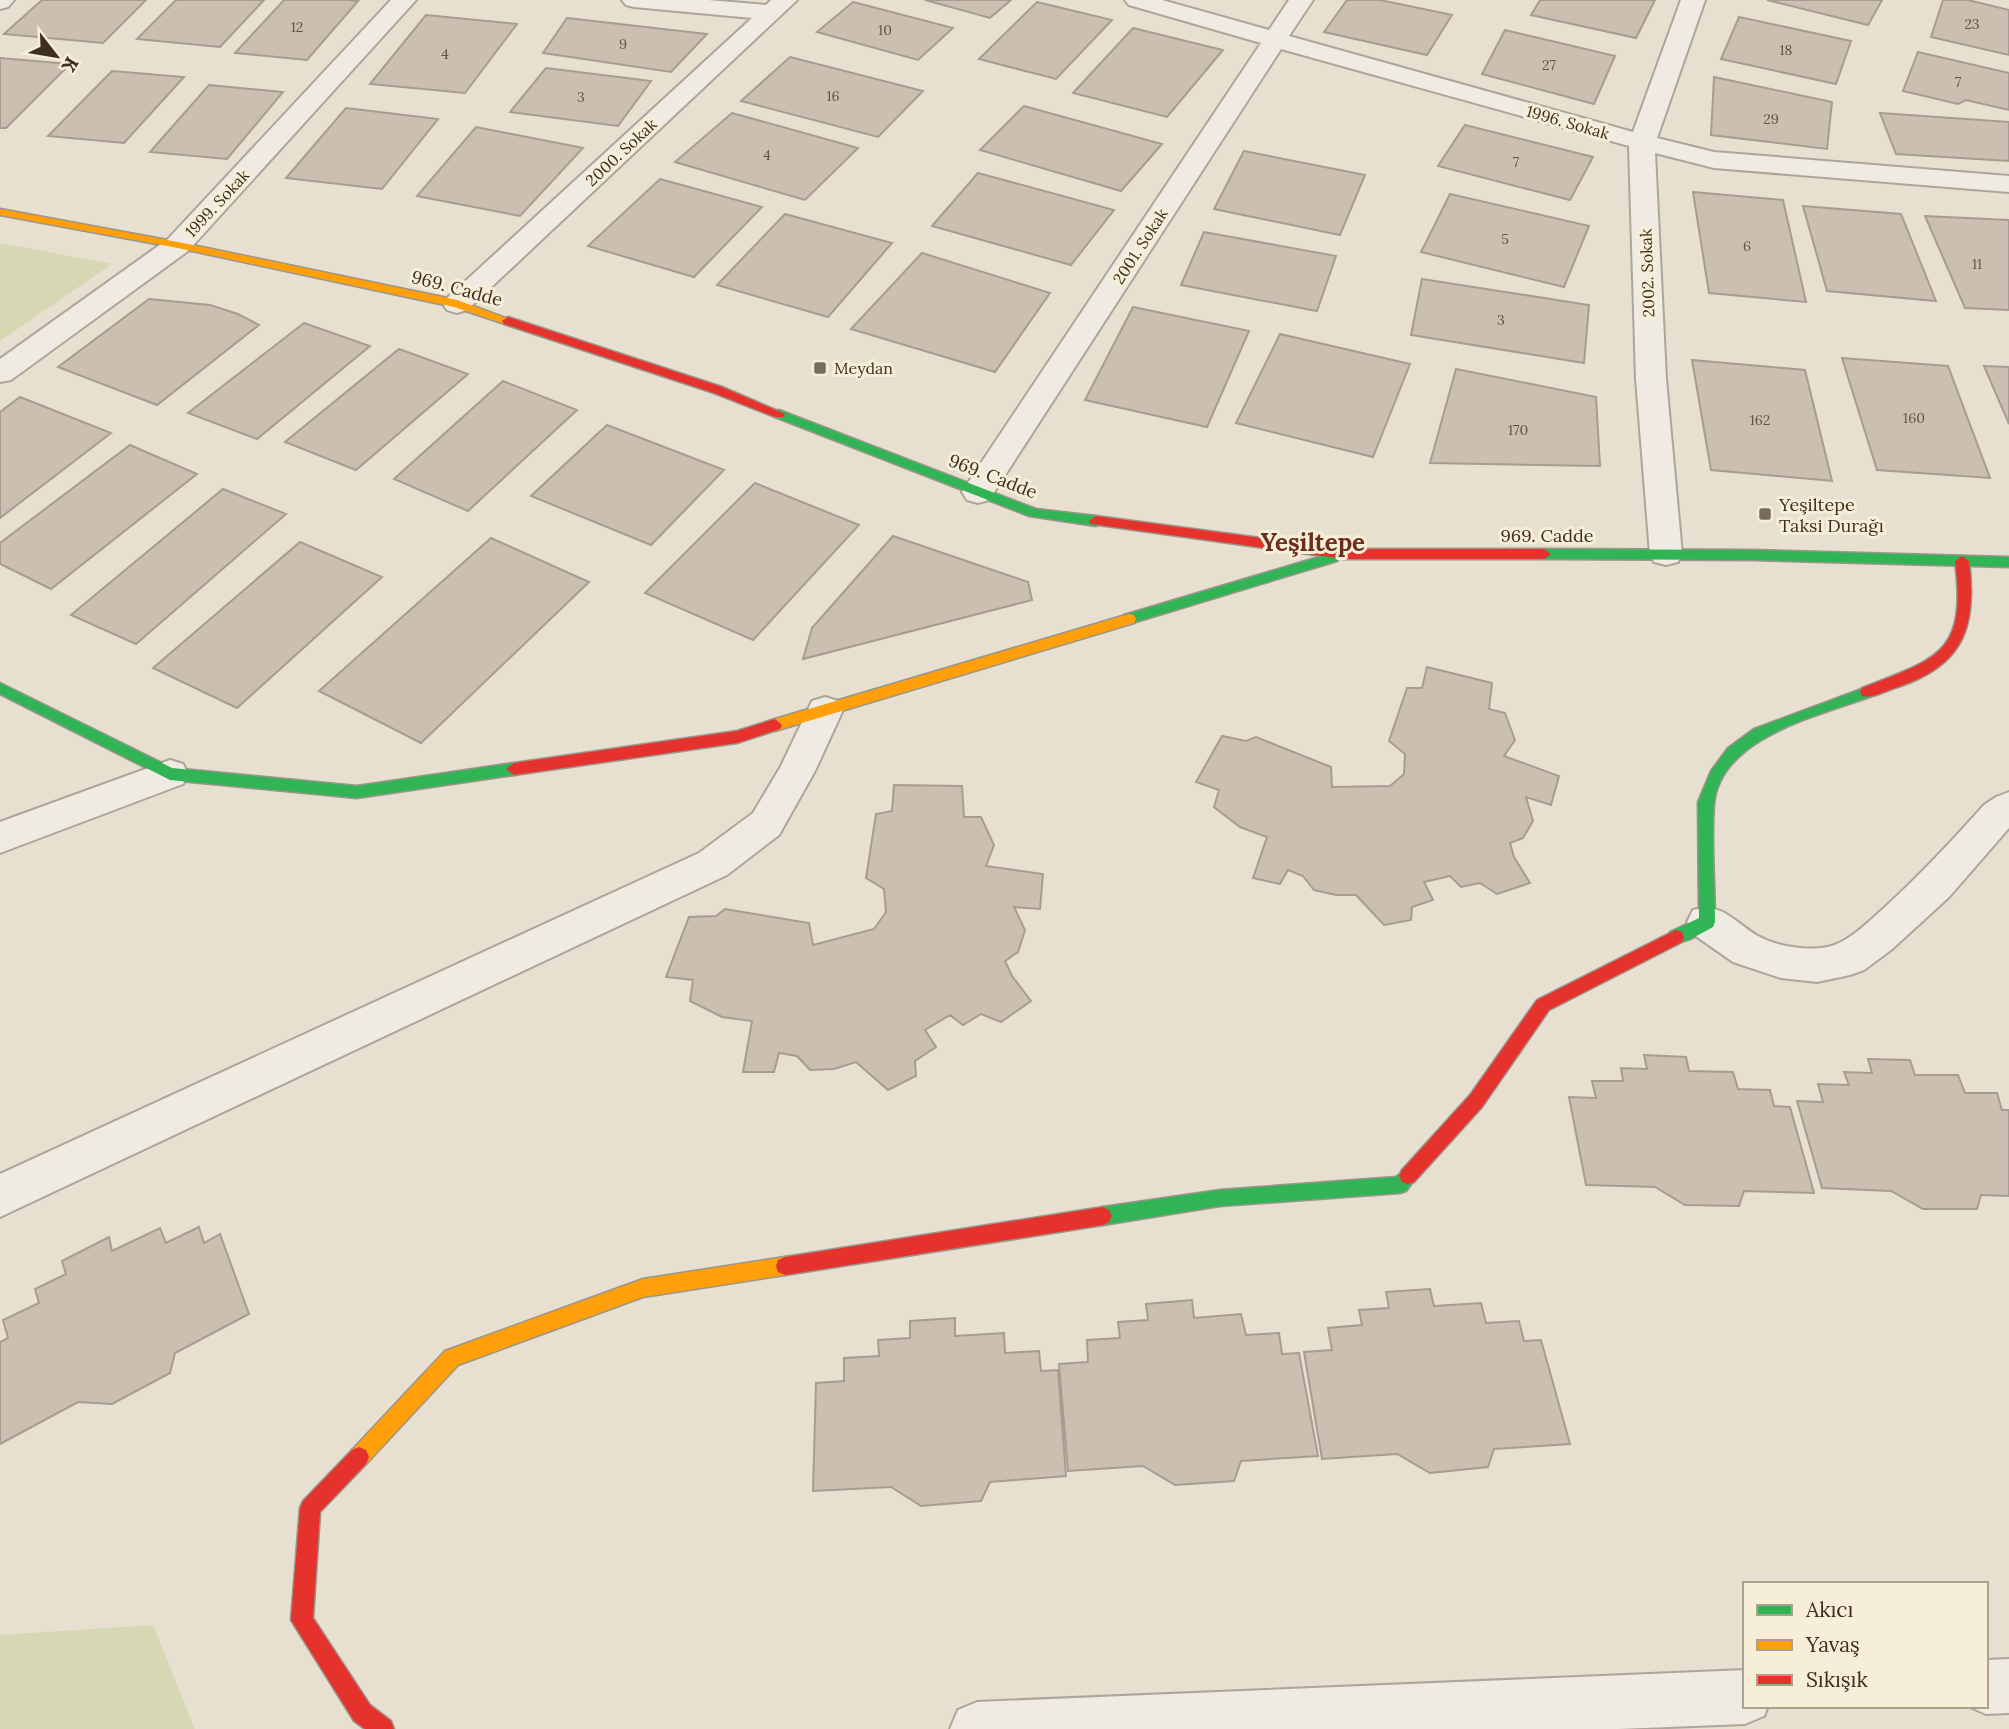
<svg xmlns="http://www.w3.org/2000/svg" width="2009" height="1729" font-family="Lora,serif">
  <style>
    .green { fill: #d6d7b3 }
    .building { fill: #cbbfb2; stroke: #a89c90; stroke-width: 2 }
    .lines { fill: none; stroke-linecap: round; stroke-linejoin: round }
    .street-casing { stroke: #ada599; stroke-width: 4 }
    .fast-casing { stroke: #9c958a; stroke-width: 3 }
    .slow-casing { stroke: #9c958a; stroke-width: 3 }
    .jam-casing { stroke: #9c958a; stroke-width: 3 }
    .street { fill: #efebe3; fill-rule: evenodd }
    .fast { fill: #30b455; fill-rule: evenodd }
    .slow { fill: #ff9f0a; fill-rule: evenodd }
    .jam { fill: #e5322d; fill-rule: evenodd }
    .poi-dot { fill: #786c5e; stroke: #f7eed8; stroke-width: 2.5 }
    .labels { text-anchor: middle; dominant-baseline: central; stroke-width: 6; stroke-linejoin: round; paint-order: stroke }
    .number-label { font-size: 14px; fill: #605244 }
    .far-street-label { font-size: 16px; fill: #3d2e20; stroke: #f7eed8 }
    .far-poi-label { font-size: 16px; fill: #3d2e20; stroke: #f7eed8; text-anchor: start }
    .street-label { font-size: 18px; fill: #3d2e20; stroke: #f7eed8 }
    .poi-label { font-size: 18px; fill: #3d2e20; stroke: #f7eed8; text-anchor: start }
    .district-label { font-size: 24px; font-weight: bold; fill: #6b2e1e; stroke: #f7eed8 }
  </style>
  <rect width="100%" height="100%" fill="#e7e0d1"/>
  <path class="green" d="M0,243L112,264L0,341Z
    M153,1625L195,1729H0V1635Z"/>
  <path class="building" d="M42,0H146L103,43L4,34Z
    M176,0H264L220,47L137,39Z
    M284,0H347L358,1L307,60L235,53Z
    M925,0H1011L990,18Z
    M1347,0H1380L1452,15L1427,55L1324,32Z
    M1540,0H1655L1636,38L1531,15Z
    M1767,0H1882L1868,25Z
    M1943,0H1968L2009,10V55L1931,37Z
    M853,2L953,28L918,60L817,32Z
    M1037,2L1112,20L1056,79L979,59Z
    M426,15L517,24L465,93L370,84Z
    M1739,17L1851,41L1836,84L1721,59Z
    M567,18L707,34L671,72L543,53Z
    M1133,28L1223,50L1167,117L1073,93Z
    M1505,30L1615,56L1594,104L1482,74Z
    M1918,52L2009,73V110L1966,100L1958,104L1903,91Z
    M790,57L923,91L878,137L741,101Z
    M0,58L70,64L6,128H0Z
    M546,68L651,81L618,126L510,112Z
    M112,71L184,77L124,143L48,136Z
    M1714,77L1832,102L1827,149L1711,135Z
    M209,85L283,92L227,159L150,152Z
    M1024,106L1162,144L1121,191L980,150Z
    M346,108L438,119L382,189L286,178Z
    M732,113L858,148L805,200L675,162Z
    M1880,113L2009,122V161L1896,154Z
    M1465,125L1593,157L1570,200L1438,166Z
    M476,127L583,148L520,216L417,196Z
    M1244,151L1365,175L1340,235L1214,209Z
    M978,173L1114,210L1071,265L932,226Z
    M660,179L762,207L694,277L588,246Z
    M1693,192L1783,200L1806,302L1709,293Z
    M1450,194L1589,226L1564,287L1421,252Z
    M1803,206L1901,214L1936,301L1827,291Z
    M785,214L892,243L828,317L717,285Z
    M1925,216L2009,220V310L1965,308Z
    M1204,232L1336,256L1317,311L1181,285Z
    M922,253L1050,293L995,372L851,329Z
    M1422,279L1589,305L1584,363L1411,335Z
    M149,299L210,305L238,314L259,325L157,405L58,367Z
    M1133,307L1249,331L1207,427L1085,400Z
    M304,323L370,346L257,439L188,413Z
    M1280,334L1410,364L1373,457L1236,423Z
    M399,349L468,374L356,470L285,442Z
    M1842,358L1948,366L1990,478L1877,470Z
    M1692,360L1805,370L1832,481L1711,470Z
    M1984,366L2009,367V424Z
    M1456,369L1596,397L1600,466L1430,463Z
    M503,381L577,410L468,511L394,479Z
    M20,397L111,433L0,518V412Z
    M607,425L724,470L651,545L531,496Z
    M130,445L197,474L51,589L0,564V543Z
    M755,483L859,525L753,640L645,593Z
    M223,489L286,514L136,644L71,615Z
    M893,536L1028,582L1032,600L803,659L812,628Z
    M491,538L589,582L421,743L319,691Z
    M300,542L382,577L237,708L153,668Z
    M1427,667L1492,683L1489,709L1505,713L1515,740L1504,756L1559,776L1551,805L1526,797L1533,821L1523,838L1510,843L1514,857L1530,883L1497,894L1480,883L1461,887L1450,876L1424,882L1433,900L1412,907L1411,920L1384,925L1356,895H1336L1314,890L1303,876L1288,870L1280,884L1253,878L1267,837L1240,827L1214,807L1219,790L1196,782L1222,736L1246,741L1256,737L1331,767L1332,787L1390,786L1404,774L1405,754L1389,741L1407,688H1422Z
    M894,785L962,786L964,817H981L994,845L986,866L1043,874L1040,909L1014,907L1025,930L1018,952L1005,961L1012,976L1031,1001L1001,1022L981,1014L963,1025L950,1015L925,1030L936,1047L915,1061L916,1076L888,1090L856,1062L834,1069L810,1070L797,1056L779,1053L774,1072H743L752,1021L722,1017L690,1001L693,980L666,977L689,917L716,916L725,909L809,923L813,945L874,929L886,912L884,889L866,878L876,814L892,811Z
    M1644,1055L1686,1057L1689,1071L1733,1072L1738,1089L1770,1090L1774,1106L1790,1107L1814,1193L1744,1191L1739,1206L1685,1205L1655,1187L1586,1185L1569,1097L1596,1098L1592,1081H1623L1621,1068L1647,1069Z
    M1868,1059L1910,1060L1915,1075H1958L1965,1093H1997L2002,1110H2009V1196L1981,1195L1977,1209H1923L1891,1191L1822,1188L1797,1101L1823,1102L1818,1084L1849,1085L1844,1072L1872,1073Z
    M199,1227L204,1243L220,1234L249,1314L175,1353L170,1373L112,1404L78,1402L0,1444V1342L8,1338L3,1320L39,1303L35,1289L66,1274L62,1261L109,1237L112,1251L160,1228L166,1243Z
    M1430,1289L1434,1306L1481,1303L1486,1323L1519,1321L1524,1341L1541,1340L1570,1444L1494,1449L1488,1467L1430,1473L1397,1454L1322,1459L1304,1352L1332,1350L1328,1328L1362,1325L1359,1310L1389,1308L1386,1292Z
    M1192,1300L1194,1318L1241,1314L1246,1335L1279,1333L1282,1354L1299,1353L1318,1456L1241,1461L1234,1481L1175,1485L1143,1466L1068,1471L1059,1364L1088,1362L1087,1340L1120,1338L1118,1322L1148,1320L1146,1304Z
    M955,1318V1336L1004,1333L1005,1353L1039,1351L1041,1371L1058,1370L1066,1476L990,1482L981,1501L921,1506L891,1487L813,1491L816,1383L844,1381V1358L879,1356L878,1340L910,1338V1321Z"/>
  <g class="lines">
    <g class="street-casing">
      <path id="street" d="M0,0H14L8,7L0,9Z
        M391,0H416L188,251L11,380L0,382V359L168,239Z
        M622,0H708L766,5L771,0H797L467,310L457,313L447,310L443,304L447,298L752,18L634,7L626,5Z
        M1125,0H1162L1269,30L1289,0H1313L1289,36L1633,132L1681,0H1705L1657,138L1714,152L2009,176V192L1714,168L1655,153L1666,379L1682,554L1678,562L1666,565L1654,562L1650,554L1636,379L1629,146L1281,49L989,500L978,503L967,500L962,492L967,484L1261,43L1129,5Z
        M825,697L838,701L843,710L815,771L779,835L727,875L0,1217V1174L699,853L753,813L781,766L812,701Z
        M170,760L183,764L188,774L183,784L0,853V822Z
        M2009,792V828L1949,897L1891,950L1864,970L1850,975L1817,982L1781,978L1733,962L1693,934L1687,922L1693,910C1722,901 1735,923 1758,936C1779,948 1820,954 1841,942C1857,934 1870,920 1883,909C1919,876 1951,842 1984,805L1996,797Z
        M2009,1659V1713L1986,1714L1968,1706H1986V1660Z
        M1745,1670V1706H1768L1764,1716L1745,1724L1618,1729H950L958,1710L977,1702Z"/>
    </g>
    <g class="fast-casing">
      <path id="fast" d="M779,410L1036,509L1096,516L1103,521L1096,526L1029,516L775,417V411Z
        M1544,549L1753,550L2009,557V567L1753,560L1544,559L1537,554Z
        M1332,553L1339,558L1337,561L1129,624L1122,619L1124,615Z
        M0,683L172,768L357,786L514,763L522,769L514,775L357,798L170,780L0,694Z
        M1867,687L1874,692L1872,696C1821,715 1719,737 1714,805C1711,843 1715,883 1715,922L1713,927C1701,933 1683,946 1670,942L1668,937L1670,932L1699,918L1698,802L1711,771L1728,748L1754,729Z
        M1408,1168L1414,1170L1417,1176L1406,1191L1400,1193L1220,1206L1103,1225L1097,1222L1094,1216L1097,1210L1103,1207L1220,1190L1396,1177Z"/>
    </g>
    <g class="slow-casing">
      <path id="slow" d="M0,209L178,242L457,300L514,321L508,325L454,307L178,248L0,215Z
        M1129,614L1134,615L1136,619L1134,623L775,731L768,725L775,719Z
        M785,1257L792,1260L794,1266L792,1272L785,1275L643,1297L458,1365L366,1464L359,1467L352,1464L349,1457L352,1450L445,1351L643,1279Z"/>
    </g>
    <g class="jam-casing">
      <path id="jam" d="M508,317L722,387L785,414L783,417H775L714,393L504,324L502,321Z
        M1096,516L1344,549H1544L1551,554L1544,559H1344L1091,524L1089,521Z
        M1962,556L1969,561C1977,627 1964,665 1898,687C1887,690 1873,699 1862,696L1860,692L1862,688C1938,658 1967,654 1955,561Z
        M775,719L782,725L780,729L737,743L514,775L506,769L514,763L737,731Z
        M1676,930L1682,932L1684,937L1682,942L1549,1010L1482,1107L1414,1182L1408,1184L1402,1182L1399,1176L1402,1170L1470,1095L1537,1000Z
        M1103,1207L1109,1210L1112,1216L1109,1222L1103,1225L785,1275L778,1272L776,1266L778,1260L785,1257Z
        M359,1447L366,1450L369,1457L366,1464L320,1512L313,1618L370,1705L391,1721L394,1729H365L354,1721L291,1620L300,1508L303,1501L352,1450Z"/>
    </g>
    <use href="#street" class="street"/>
    <use href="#fast" class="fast"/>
    <use href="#slow" class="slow"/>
    <use href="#jam" class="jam"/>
  </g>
  <g class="poi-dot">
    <rect x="813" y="361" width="14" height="14" rx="3.5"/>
    <rect x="1758" y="507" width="14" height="14" rx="3.5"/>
  </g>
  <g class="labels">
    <g class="number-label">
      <text x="1972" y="24">23</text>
      <text x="297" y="27">12</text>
      <text x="885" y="30">10</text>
      <text x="623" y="44">9</text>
      <text x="1786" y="50">18</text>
      <text x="445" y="54">4</text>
      <text x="1549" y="65">27</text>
      <text x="1958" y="82">7</text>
      <text x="833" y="96">16</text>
      <text x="581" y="97">3</text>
      <text x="1771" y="119">29</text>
      <text x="767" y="155">4</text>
      <text x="1516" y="162">7</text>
      <text x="1505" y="239">5</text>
      <text x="1747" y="246">6</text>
      <text x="1977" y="264">11</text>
      <text x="1501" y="320">3</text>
      <text x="1914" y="418">160</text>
      <text x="1760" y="420">162</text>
      <text x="1518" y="430">170</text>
    </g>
    <g class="far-street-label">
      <text transform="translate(1568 122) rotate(16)">1996. Sokak</text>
      <text transform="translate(621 152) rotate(-43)">2000. Sokak</text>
      <text transform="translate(217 203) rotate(-47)">1999. Sokak</text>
      <text transform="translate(1140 246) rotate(-57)">2001. Sokak</text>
      <text transform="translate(1647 273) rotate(-92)">2002. Sokak</text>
    </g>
    <g class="far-poi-label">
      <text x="834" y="368">Meydan</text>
    </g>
    <g class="street-label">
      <text transform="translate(457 288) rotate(15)">969. Cadde</text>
      <text transform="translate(993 476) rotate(21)">969. Cadde</text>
      <text x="1547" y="535">969. Cadde</text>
    </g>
    <g class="poi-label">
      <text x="1779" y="504">Yeşiltepe<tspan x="1779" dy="21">Taksi Durağı</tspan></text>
    </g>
    <g class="district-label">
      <text x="1313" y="542">Yeşiltepe</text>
    </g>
  </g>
  <rect x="1743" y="1582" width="245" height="126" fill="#f7eed8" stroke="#ada18e" stroke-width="2"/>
  <rect x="1757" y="1605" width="35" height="10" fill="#30b455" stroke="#ada18e" stroke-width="2"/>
  <text x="1806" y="1617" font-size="21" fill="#3d2e20">Akıcı</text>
  <rect x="1757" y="1640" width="35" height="10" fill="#ff9f0a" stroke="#ada18e" stroke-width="2"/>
  <text x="1806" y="1652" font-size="21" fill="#3d2e20">Yavaş</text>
  <rect x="1757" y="1675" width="35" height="10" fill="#e5322d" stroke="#ada18e" stroke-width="2"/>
  <text x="1806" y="1687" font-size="21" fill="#3d2e20">Sıkışık</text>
  <g transform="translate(56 56) rotate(121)" stroke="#f7eed8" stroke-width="5" paint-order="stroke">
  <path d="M0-5L12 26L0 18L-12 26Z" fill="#3d2e20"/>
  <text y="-10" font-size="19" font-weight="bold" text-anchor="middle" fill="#3d2e20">K</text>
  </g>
</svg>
